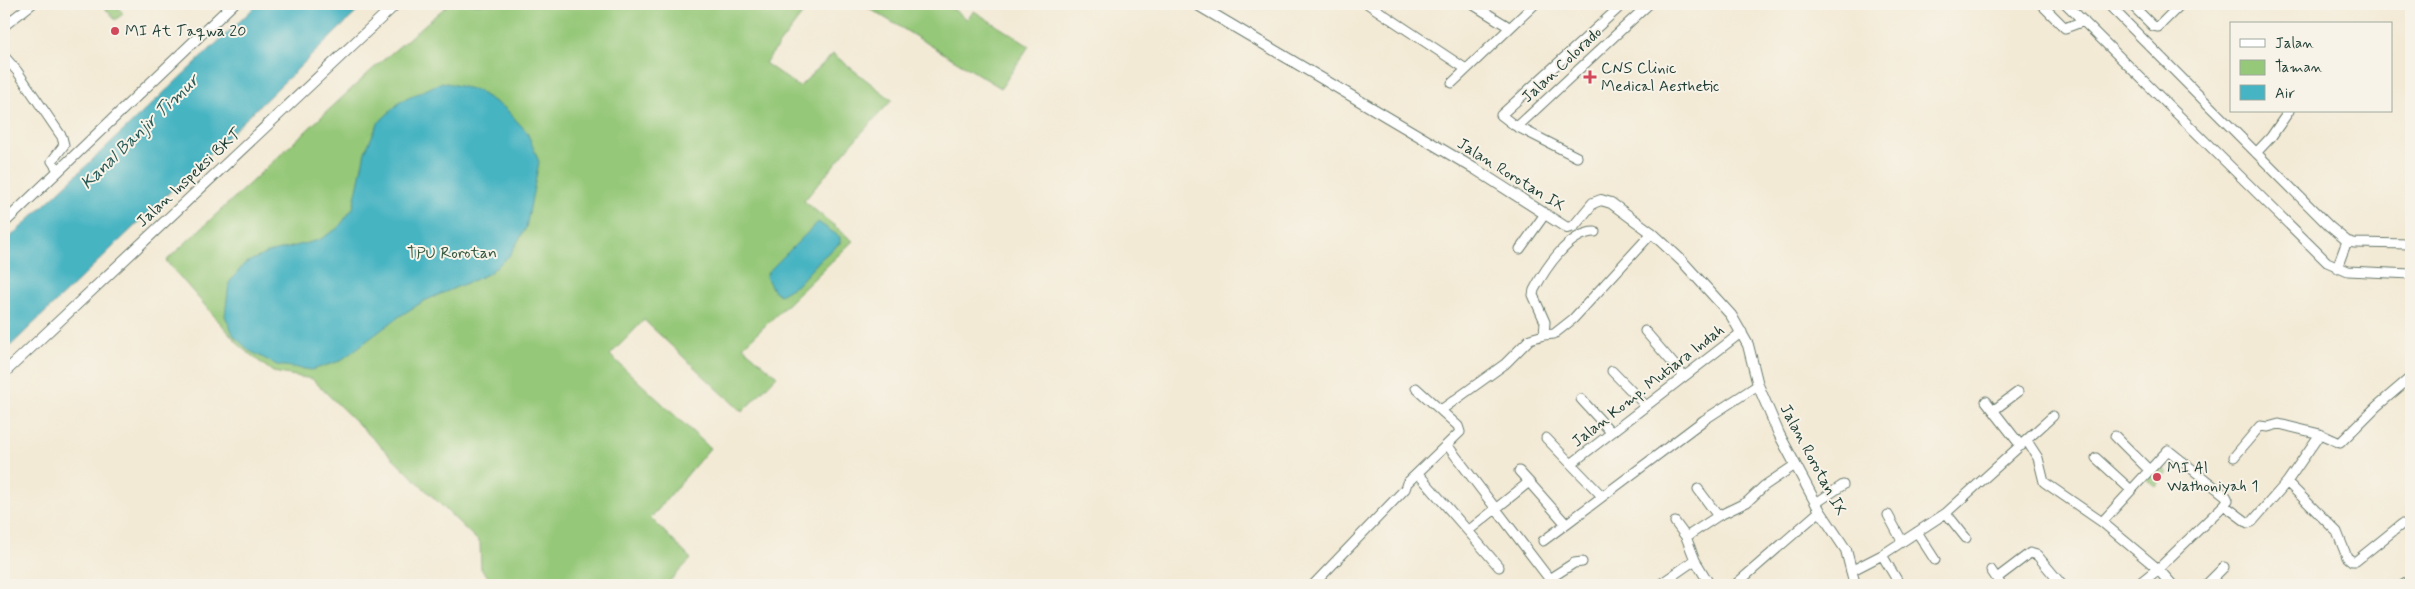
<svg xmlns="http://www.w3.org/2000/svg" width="2415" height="589" font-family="Mynerve,sans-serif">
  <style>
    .green { fill: #95c878; stroke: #5a8256 }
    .water { fill: #46b4c2; stroke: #32787b }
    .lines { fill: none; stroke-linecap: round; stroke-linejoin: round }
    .minor-casing { stroke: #697a6c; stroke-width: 11 }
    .tertiary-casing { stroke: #697a6c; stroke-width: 12 }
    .minor { stroke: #fff; stroke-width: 9 }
    .tertiary { stroke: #fff; stroke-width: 10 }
    .poi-dot { fill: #d1495b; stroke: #f7f3e8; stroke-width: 2 }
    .labels { text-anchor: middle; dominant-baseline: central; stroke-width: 4; stroke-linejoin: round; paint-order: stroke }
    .poi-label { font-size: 16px; fill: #1f3d34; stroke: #f7f3e8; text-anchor: start }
    .street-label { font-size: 16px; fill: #1f3d34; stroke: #f7f3e8 }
    .park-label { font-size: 16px; fill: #375942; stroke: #f7f3e8 }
    .water-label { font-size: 18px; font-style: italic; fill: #295b58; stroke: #f7f3e8 }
  </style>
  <rect width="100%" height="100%" fill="#f7f3e8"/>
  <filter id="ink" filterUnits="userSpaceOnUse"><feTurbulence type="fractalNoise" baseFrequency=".02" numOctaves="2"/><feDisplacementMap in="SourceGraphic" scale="10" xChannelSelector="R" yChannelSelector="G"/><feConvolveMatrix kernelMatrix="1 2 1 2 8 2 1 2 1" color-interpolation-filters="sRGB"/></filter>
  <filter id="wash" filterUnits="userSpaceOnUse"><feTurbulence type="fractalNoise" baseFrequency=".0096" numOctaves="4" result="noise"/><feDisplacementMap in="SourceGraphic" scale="20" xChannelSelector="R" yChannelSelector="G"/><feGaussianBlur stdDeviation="1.12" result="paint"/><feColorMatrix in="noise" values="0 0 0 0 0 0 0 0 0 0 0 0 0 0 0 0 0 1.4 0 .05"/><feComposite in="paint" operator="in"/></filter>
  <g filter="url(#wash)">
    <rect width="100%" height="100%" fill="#f3ead5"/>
    <path class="green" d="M102,4H116L123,14L115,20Z
      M449,4H810L765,63L799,87L833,54L892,100L854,141L804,201L853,241L743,347L777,376L742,412L644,320L610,355L710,448L651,518L691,559L666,585H496L481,569L480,543L312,379L273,372L243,349L166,261L375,67Z
      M862,4H946L967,19L974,11L1029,46L1001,88Z
      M2157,463L2168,473L2156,487L2145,478Z"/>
    <path class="water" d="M258,4H365L4,352V243Z
      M442,82L476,90L506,109L527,132L539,162L526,228L509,256L488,274L424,301L400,316L340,361L312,370L277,365L250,351L234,336L225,316L229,283L245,263L268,253L319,240L338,228L353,208L365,152L378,123L400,102Z
      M818,222L840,237V243L822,258L797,285L780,295L773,290L766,277L768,272Z"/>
  </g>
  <g filter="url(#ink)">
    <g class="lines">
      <g class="minor-casing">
        <path id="minor" d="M1368,4L1466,69
          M1472,4L1509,27
          M2041,4L2065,28L2084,21
          M2066,4L2327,262L2348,271L2411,274
          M2108,4L2329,226L2347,241L2354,243L2411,244
          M2131,4L2153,26L2158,27L2181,4
          M4,26L32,4
          M4,56L17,71L62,137L64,145L52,161L58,170
          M1452,83L1535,4
          M1517,127L1649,4
          M2256,153L2271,137L2289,111
          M1577,157L1514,125L1501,115L1623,4
          M1520,249L1545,214
          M2337,268L2347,241
          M1645,331L1684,376
          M1544,335L1554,334L1573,319L1652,233
          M1612,371L1646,406
          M1581,399L1611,432
          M1986,401L2021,446
          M1441,410L1505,364L1530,339L1544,335L1545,322L1533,295L1534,290C1545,269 1569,232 1595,232
          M1994,410L2018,392
          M2115,436L2149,470
          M1546,438L1602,496
          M2027,441L2038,458L2044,482L2102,522L2158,569L2224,505L2248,523L2252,522L2287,482L2320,434L2340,443L2377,406L2411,377
          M1451,450L1554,585
          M2234,457L2260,426L2268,427L2279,424L2320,434
          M2096,458L2131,490
          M1571,464L1742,332
          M1519,471L1529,482
          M1421,477L1468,531L1529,482L1566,524L1704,420L1758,385
          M2287,482L2337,532L2347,557L2352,561H2356L2402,524
          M1698,489L1718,516
          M1816,503L1843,485
          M1946,513L1966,538
          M1888,515L1902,541
          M1675,522L1686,537
          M2102,522L2168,450L2226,496L2228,500L2224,505
          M1468,531L1499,567
          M1917,532L1935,560
          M1543,541L1566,524
          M1882,555L1900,585
          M1991,570L2001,585
          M1851,571L1882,555L1946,513L2053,416
          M1997,578L2030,553L2037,555L2062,585
          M1549,579L1574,563L1582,562
          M1313,585L1405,489L1407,483L1460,432L1458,426L1416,388
          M1659,585L1695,560
          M1710,585L1695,560L1686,537L1718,516L1747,502L1764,486L1795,465
          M1735,585L1820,511
          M2206,585L2224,567
          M2403,585L2411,580"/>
      </g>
      <g class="tertiary-casing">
        <path id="tertiary" d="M1196,4L1475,169L1567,228L1574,226L1593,203L1601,200L1611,203L1652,233L1682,261L1731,315L1748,345L1758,385L1779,434L1820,511L1846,550L1855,585
          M4,223L233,4
          M4,373L396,4
          M2138,585L2158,569L2172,585"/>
      </g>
      <use href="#minor" class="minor"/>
      <use href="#tertiary" class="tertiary"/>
    </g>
  </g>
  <g class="poi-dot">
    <circle cx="115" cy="31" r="5"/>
    <path d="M1587.5 69.5h5v5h5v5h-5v5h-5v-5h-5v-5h5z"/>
    <circle cx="2157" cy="477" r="5"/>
  </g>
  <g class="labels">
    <g class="poi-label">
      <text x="125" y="31">MI At Taqwa 20</text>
      <text x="1601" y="68">CNS Clinic<tspan x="1601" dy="18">Medical Aesthetic</tspan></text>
      <text x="2167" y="468">MI Al<tspan x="2167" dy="18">Wathoniyah 1</tspan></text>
    </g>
    <g class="street-label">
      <text transform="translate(1562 65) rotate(-43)">Jalan Colorado</text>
      <text transform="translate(1511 175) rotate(32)">Jalan Rorotan IX</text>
      <text transform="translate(189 178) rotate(-43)">Jalan Inspeksi BKT</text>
      <text transform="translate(1648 386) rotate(-38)">Jalan Komp. Mutiara Indah</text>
      <text transform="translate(1813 460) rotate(62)">Jalan Rorotan IX</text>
    </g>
    <g class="park-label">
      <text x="452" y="253">TPU Rorotan</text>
    </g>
    <g class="water-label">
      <text transform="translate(140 132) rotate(-44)">Kanal Banjir Timur</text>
    </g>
  </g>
  <rect width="2415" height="589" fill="none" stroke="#f7f3e8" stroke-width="20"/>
  <rect x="2230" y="22" width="162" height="90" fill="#f7f3e8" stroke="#a1aaa0"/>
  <rect x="2240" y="39" width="25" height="8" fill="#ffffff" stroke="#a1aaa0"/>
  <text x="2275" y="48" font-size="15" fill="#1f3d34">Jalan</text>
  <rect x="2240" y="60" width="25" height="15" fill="#95c878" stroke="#a1aaa0"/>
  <text x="2275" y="72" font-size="15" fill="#1f3d34">Taman</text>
  <rect x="2240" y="85" width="25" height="15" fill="#46b4c2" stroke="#a1aaa0"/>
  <text x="2275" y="98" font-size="15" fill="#1f3d34">Air</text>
</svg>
